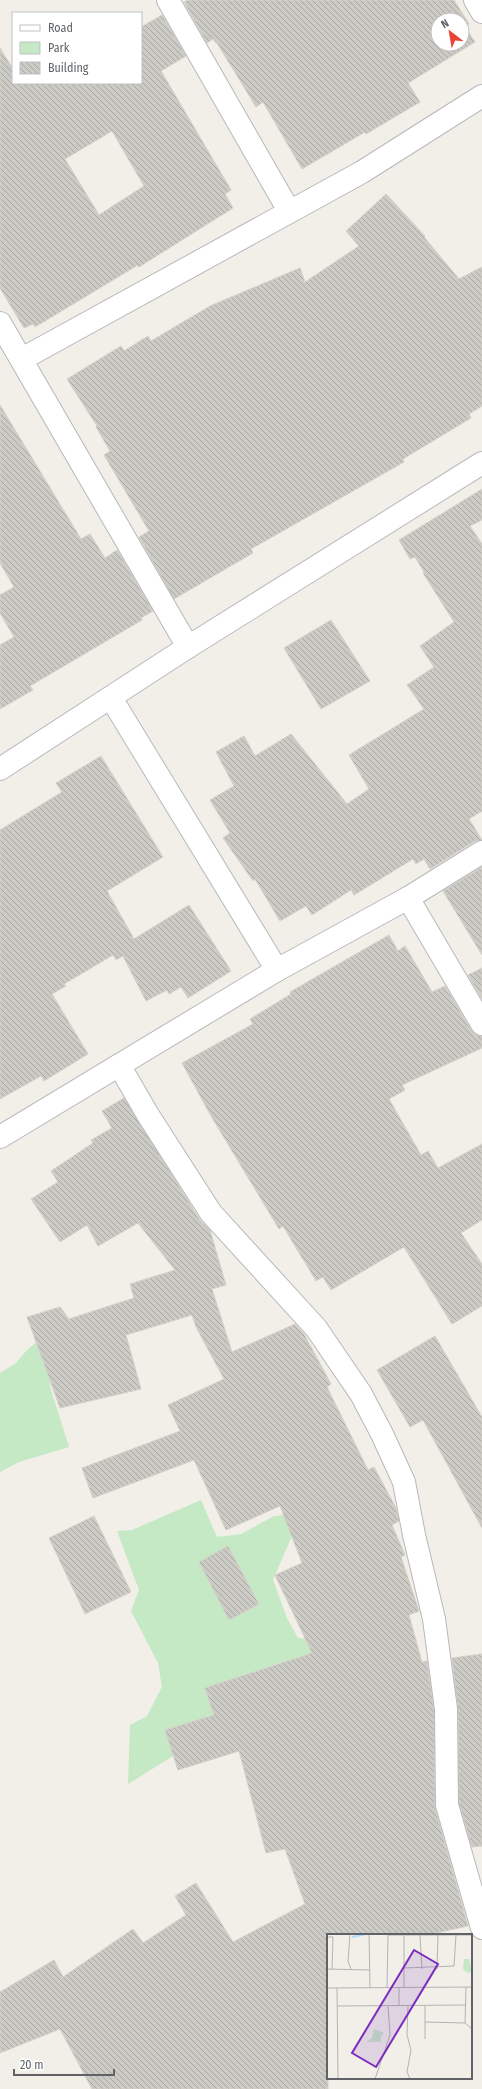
<svg xmlns="http://www.w3.org/2000/svg" width="482" height="2089" font-family="'Fira Sans Condensed',sans-serif">
  <style>
    .green { fill: #c5e8c5 }
    .building { fill: url(#building-back-hatch); stroke: #d6d1c6; fill-rule: evenodd }
    .lines { fill: none; stroke-linecap: round; stroke-linejoin: round }
    .street-casing { stroke: #b5b8bc; stroke-width: 24 }
    .secondary-casing { stroke: #b6babf; stroke-width: 24 }
    .street { stroke: #fff; stroke-width: 22 }
    .secondary { stroke: #fff; stroke-width: 22 }
    .inset-river { fill: none; stroke: #aadaff; stroke-width: 2 }
    .inset-road { fill: none; stroke: #b3b3b1; stroke-width: 1 }
    .view { fill: #7b2cbf; fill-opacity: 0.15; stroke: #7b2cbf; stroke-width: 2 }
    .inset-edge { fill: none; stroke: #5f6368; stroke-width: 2 }
  </style>
  <defs>
    <pattern id="building-back-hatch" width="6" height="6" patternUnits="userSpaceOnUse"><rect width="6" height="6" fill="#cccac5"/><path d="M-1 5l2 2M0 0l6 6M5-1l2 2" fill="none" stroke="#a9a8a4"/></pattern>
  </defs>
  <rect width="100%" height="100%" fill="#f1efe8"/>
  <path class="green" d="M39,1340L47,1364L51,1390L69,1447L19,1462L0,1472V1373L16,1363L27,1350Z
    M201,1500L217,1537L241,1534L274,1516L295,1514L294,1531L273,1580L287,1618L298,1638L327,1640L331,1658L128,1784L130,1725L147,1716L162,1687L158,1663L131,1611L139,1590L117,1531L132,1530Z"/>
  <path class="building" d="M188,0H454L469,24L465,27L475,42L408,83L420,102L366,134L365,132L302,169L263,102L256,107L217,43H216L213,39L207,43L184,2ZM438,20H462V44H438Z
    M162,15L186,56L161,71L231,190L225,194L233,208L139,267L138,265L35,327L33,324L24,328L0,288V48L13,69V83H141V27ZM112,131L144,186L99,215L65,159Z
    M386,194L425,236L424,237L459,279L482,267V406L469,414L471,418L403,459L404,462L251,549L253,553L174,599L139,537L149,531L104,455L110,451L96,427L97,426L67,379L121,346L124,351L148,336L151,341L210,306L300,268L305,282L359,246L346,231Z
    M0,405L81,539L90,534L105,558L117,550L153,611L141,618L142,620L30,686L33,690L0,709V645L14,637L0,613V595L14,587L0,563Z
    M482,489V520L470,526L482,544V811L469,819L482,840L475,841L430,869L424,859L416,864L413,859L354,895L351,890L312,915L306,906L280,921L255,879L253,881L223,838L230,833L210,800L234,786L216,752L244,736L255,756L291,734L347,804L369,789L349,755L424,709L407,685L434,667L420,646L454,622L423,573L424,572L415,557L410,559L399,540Z
    M331,620L370,681L321,709L284,648Z
    M101,756L163,857L107,891L134,939L189,905L231,971L188,998L181,987L169,994L167,990L146,1001L123,956L116,960L113,955L64,984L66,986L52,994L88,1054L44,1081L41,1076L0,1099V830L62,792L56,783Z
    M482,867V955L443,891Z
    M389,935L398,951L405,946L432,992L445,986L471,1030L476,1035L482,1036V1048L402,1085L405,1090L389,1099L421,1155L428,1151L438,1168L482,1144V1220L461,1233L482,1264V1306L452,1324L404,1247L331,1290L323,1277L316,1281L283,1226L279,1229L211,1116L182,1063L253,1024L250,1019L291,994L290,992Z
    M482,968V999L468,975Z
    M124,1098L200,1220L210,1230L226,1285L212,1289L232,1352L295,1324L304,1334L331,1384L327,1387L368,1470L374,1467L396,1508L399,1521L392,1525L405,1555L401,1557L419,1611L409,1615L422,1662L427,1661L434,1710L435,1808L468,1926L427,1935H328V2089H92L60,2029L0,2053V1992L54,1960L63,1977L133,1929L143,1943L186,1915L175,1896L196,1883L233,1942L305,1904L285,1849L266,1853L239,1751L178,1770L165,1730L214,1715L205,1688L312,1653L275,1575L302,1563L280,1506L226,1530L194,1460L93,1498L82,1468L180,1431L168,1405L224,1379L196,1327L192,1315L126,1335L141,1389L60,1408L27,1317L60,1307L69,1319L134,1298L130,1284L175,1270L138,1223L98,1246L87,1225L60,1242L31,1199L58,1182L51,1171L93,1143L91,1140L112,1128L102,1111Z
    M435,1336L482,1417V1528L423,1420L410,1427L377,1370Z
    M94,1516L131,1592L85,1614L49,1538Z
    M228,1546L259,1604L229,1620L199,1562Z
    M482,1654V1846L472,1847L459,1803L458,1709L452,1658Z"/>
  <g class="lines">
    <g class="street-casing">
      <path id="street" d="M168,0L289,211
        M475,0L482,12
        M0,323L188,647
        M22,359L362,172L482,96
        M408,898L482,852
        M119,1065L148,1115L211,1213L316,1328L361,1394L382,1434L404,1482L414,1535L434,1619L446,1709L447,1805L482,1928
        M0,1137L277,970"/>
    </g>
    <g class="secondary-casing">
      <path id="secondary" d="M111,698L277,970L408,898L482,1024
        M0,769L188,647L482,463"/>
    </g>
    <use href="#street" class="street"/>
    <use href="#secondary" class="secondary"/>
  </g>
  <g transform="translate(327 1934)">
    <rect width="145" height="145" fill="#f1efe8"/>
    <path d="M137,25H142L145,38L140,39L136,35ZM47,95L57,99L54,102V108H40L45,104Z" fill="#c5e8c5"/>
    <path class="inset-river" d="M25,3L39,0"/>
    <path class="inset-road" d="M23,0L21,27L24,35M42,0L43,54M93,1L95,35M0,3H6L5,35M77,34L127,32L129,1M0,35L42,36M110,35L111,1M77,53V2M139,53L138,89L145,95M0,54L145,53M10,54L11,145M60,54L61,1H145M72,54V72M11,72L138,71M81,72L80,101L84,116L80,138L83,145M98,72V105M98,88L138,89M48,145L63,101L61,72"/>
    <path class="view" d="M87,16L111,30L49,133L25,119Z"/>
    <rect width="145" height="145" class="inset-edge"/>
  </g>
  <rect x="12" y="12" width="130" height="72" fill="#ffffff" stroke="#bfc1c3"/>
  <rect x="20" y="25" width="20" height="6" fill="#ffffff" stroke="#bfc1c3"/>
  <text x="48" y="32" font-size="12" fill="#5f6368">Road</text>
  <rect x="20" y="42" width="20" height="12" fill="#c5e8c5" stroke="#bfc1c3"/>
  <text x="48" y="52" font-size="12" fill="#5f6368">Park</text>
  <rect x="20" y="62" width="20" height="12" fill="url(#building-back-hatch)" stroke="#bfc1c3"/>
  <text x="48" y="72" font-size="12" fill="#5f6368">Building</text>
  <g transform="translate(450 32) rotate(329)"><circle r="19" fill="#ffffff" stroke="#bfc1c3"/>
  <path d="M0-3L7 15L0 10L-7 15Z" fill="#ea4335"/>
  <text y="-6" font-size="11" font-weight="bold" text-anchor="middle" fill="#5f6368">N</text>
  </g>
  <path d="M14 2069v6h100v-6" fill="none" stroke="#5f6368" stroke-width="2"/>
  <text x="20" y="2069" font-size="12" fill="#5f6368" stroke="#ffffff" stroke-width="3" paint-order="stroke">20 m</text>
</svg>
